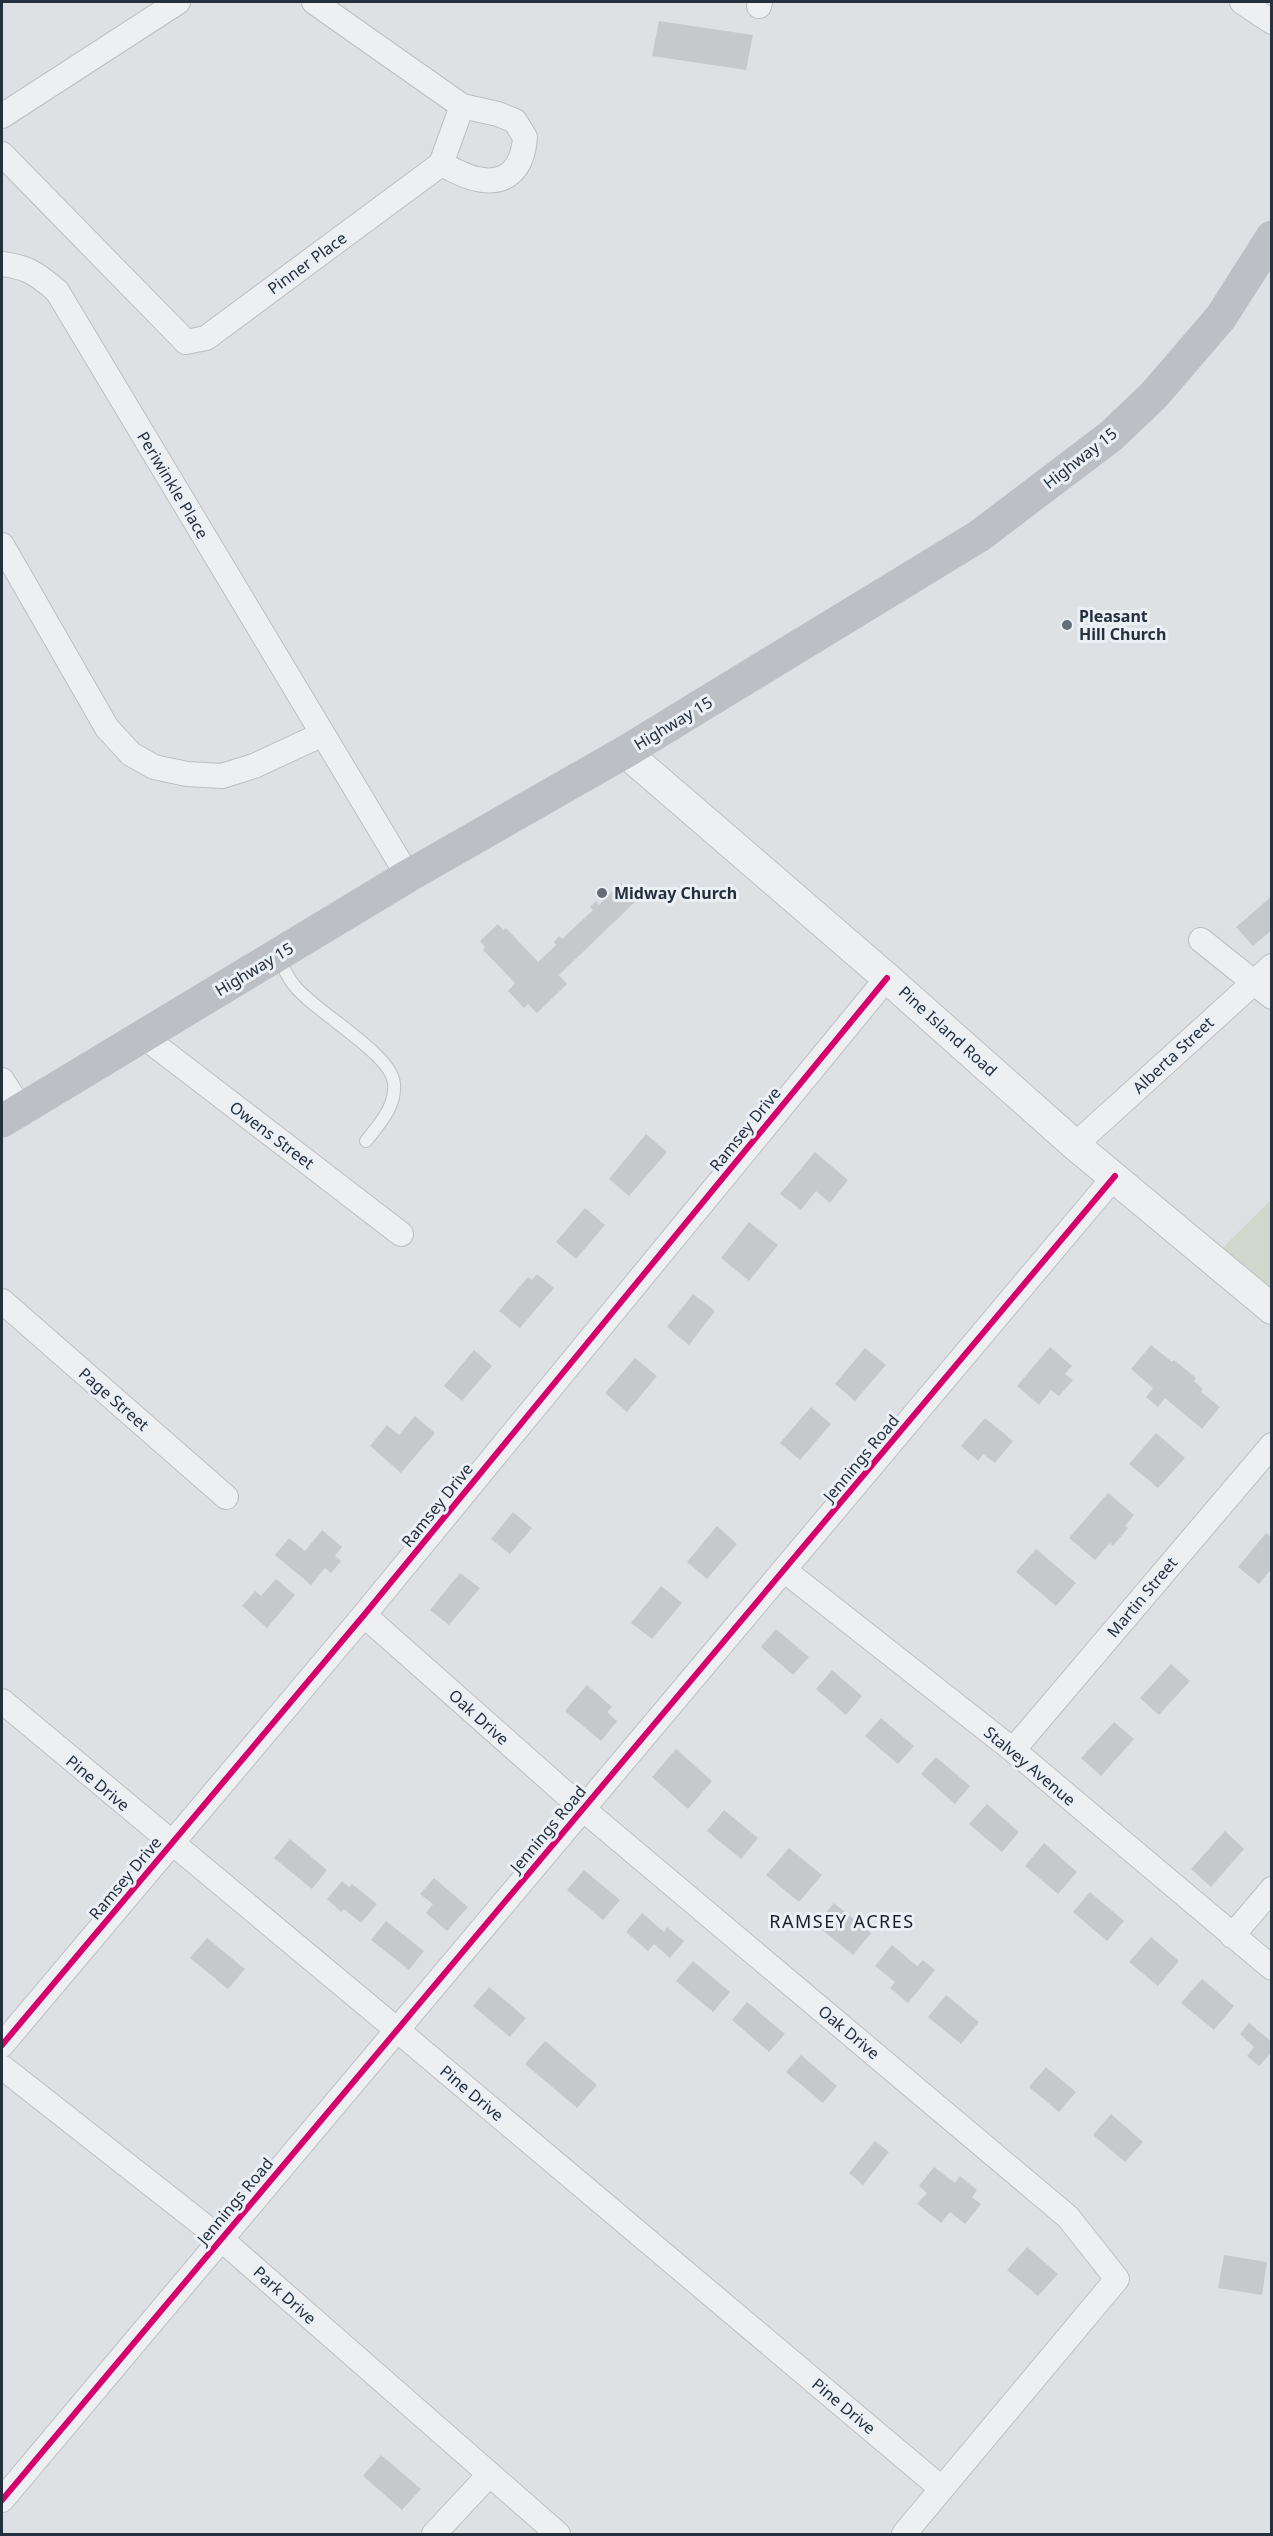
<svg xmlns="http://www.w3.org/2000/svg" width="1273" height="2536" font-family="'Noto Sans',sans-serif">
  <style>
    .green { fill: #d0d8ce }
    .building { fill: #c6c9cc }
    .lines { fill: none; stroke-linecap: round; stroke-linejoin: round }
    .service-casing { stroke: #bcbfc2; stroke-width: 14 }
    .minor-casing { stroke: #bcbfc2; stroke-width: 26 }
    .tertiary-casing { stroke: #bcbfc2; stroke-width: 32 }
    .service { stroke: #edeff1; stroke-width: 12 }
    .minor { stroke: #edeff1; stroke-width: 24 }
    .tertiary { stroke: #edeff1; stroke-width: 30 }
    .secondary { stroke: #bcc0c4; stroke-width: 33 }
    .cycleway-casing { stroke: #eaf0f5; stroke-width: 10 }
    .cycleway { stroke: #d6006c; stroke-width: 6 }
    .poi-dot { fill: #656e78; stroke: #eaf0f5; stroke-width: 2 }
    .labels { text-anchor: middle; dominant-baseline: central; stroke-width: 6; stroke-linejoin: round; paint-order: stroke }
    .street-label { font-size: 16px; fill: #24303e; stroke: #eaf0f5 }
    .poi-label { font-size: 16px; font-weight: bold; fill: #24303e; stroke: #eaf0f5; text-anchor: start }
    .neighbourhood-label { font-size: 18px; letter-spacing: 1.5px; fill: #17212e; stroke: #eaf0f5 }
  </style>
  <rect width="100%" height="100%" fill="#dee1e4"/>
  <path class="green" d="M1271,1200V1309L1211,1259Z"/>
  <path class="building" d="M659,21L753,35L746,70L652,56Z
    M621,883L637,900L559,975L567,984L537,1013L528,1004L524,1008L508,991L515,983L483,950L485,947L480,941L498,924L503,930L506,928L538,962L556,945L554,942L559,936L562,939L593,910L590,907L596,901L599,905Z
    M1272,896V930L1253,946L1236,927Z
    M646,1134L667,1152L629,1196L609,1179Z
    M815,1152L848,1180L830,1203L816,1191L801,1210L780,1194Z
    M585,1208L605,1225L576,1259L556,1242Z
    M749,1222L778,1245L749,1281L721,1258Z
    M537,1274L554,1288L520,1328L499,1311L528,1277L532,1280Z
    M693,1294L715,1311L689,1345L667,1327Z
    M1151,1345L1172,1362L1174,1360L1196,1378L1194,1381L1203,1389L1201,1392L1220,1407L1202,1429L1165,1398L1158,1407L1146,1397L1153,1388L1131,1369Z
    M1050,1347L1072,1366L1065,1374L1073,1380L1059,1396L1051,1390L1039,1405L1017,1386Z
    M865,1348L886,1365L855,1401L835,1384Z
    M474,1350L492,1366L462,1401L444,1386Z
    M635,1358L657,1376L627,1412L605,1393Z
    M811,1407L831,1424L800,1460L780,1443Z
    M415,1416L435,1433L401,1473L370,1446L387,1425L399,1435Z
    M985,1418L1013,1441L995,1463L983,1454L978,1461L961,1446Z
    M1156,1433L1185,1458L1158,1488L1129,1464Z
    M1108,1493L1134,1515L1125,1526L1128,1528L1113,1546L1110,1543L1095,1560L1069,1538Z
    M513,1512L532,1528L510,1554L491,1539Z
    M717,1526L737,1544L707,1579L687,1562Z
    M322,1530L342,1547L335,1556L341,1561L331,1573L325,1568L311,1585L275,1555L289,1538L305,1551Z
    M1266,1533L1272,1538V1568L1259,1584L1238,1567Z
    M1036,1549L1076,1583L1056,1606L1016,1572Z
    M460,1573L480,1588L449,1625L430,1610Z
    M276,1579L295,1595L267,1628L242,1606L255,1591L261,1596Z
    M661,1586L682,1603L652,1639L631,1623Z
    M776,1629L809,1657L793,1675L761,1647Z
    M1171,1664L1190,1681L1159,1715L1140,1698Z
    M832,1670L862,1696L846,1715L816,1689Z
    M587,1685L612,1707L607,1712L617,1721L601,1741L565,1711Z
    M881,1718L914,1746L898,1764L865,1736Z
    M1114,1722L1134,1739L1101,1776L1081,1758Z
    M676,1749L712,1781L688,1809L652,1777Z
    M936,1757L970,1786L955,1804L921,1774Z
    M987,1804L1019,1832L1002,1852L969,1824Z
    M724,1810L758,1838L741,1859L707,1831Z
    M1225,1831L1244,1849L1211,1887L1191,1869Z
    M290,1839L327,1870L312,1889L274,1858Z
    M1044,1843L1077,1872L1058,1894L1025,1866Z
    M789,1848L822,1875L799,1902L766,1875Z
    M584,1870L620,1900L603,1920L567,1890Z
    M434,1878L468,1907L447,1931L426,1913L433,1904L420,1894Z
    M342,1881L349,1887L352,1884L377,1904L361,1923L344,1909L341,1912L327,1899Z
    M1090,1892L1124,1921L1107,1941L1073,1912Z
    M834,1903L871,1933L853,1955L816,1925Z
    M642,1913L664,1932L667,1927L684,1941L670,1958L654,1944L648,1951L626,1932Z
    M386,1921L424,1951L409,1970L371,1940Z
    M1151,1937L1179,1961L1158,1986L1129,1962Z
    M207,1938L245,1969L228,1989L190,1958Z
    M892,1945L917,1966L923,1960L935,1970L908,2003L890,1988L895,1982L875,1966Z
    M693,1961L730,1992L713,2012L676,1981Z
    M1202,1979L1234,2006L1214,2030L1181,2003Z
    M489,1987L526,2018L510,2037L473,2006Z
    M946,1995L979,2022L961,2044L928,2017Z
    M747,2002L785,2034L769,2052L732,2020Z
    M1249,2023L1272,2042V2052L1259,2066L1247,2056L1254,2047L1240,2034Z
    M545,2041L597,2085L577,2108L525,2064Z
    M801,2055L837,2086L823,2103L786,2072Z
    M1046,2067L1076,2092L1059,2112L1029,2087Z
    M1111,2114L1143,2142L1125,2162L1093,2135Z
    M875,2141L889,2152L863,2185L849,2173Z
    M934,2167L955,2183L960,2176L977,2190L972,2197L981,2204L965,2224L950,2212L941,2223L917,2204L927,2193L919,2186Z
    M1027,2247L1058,2274L1038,2296L1007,2270Z
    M1224,2255L1267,2262L1262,2295L1218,2288Z
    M381,2455L421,2489L402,2510L363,2476Z"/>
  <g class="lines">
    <g class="service-casing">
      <path id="service" d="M278,957C283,966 287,977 294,985C313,1011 393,1054 394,1084C396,1107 379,1124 366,1141"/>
    </g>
    <g class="minor-casing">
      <path id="minor" d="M314,2L462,106L498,114L515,121L525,137C523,166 509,186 477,179C465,177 452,169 441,164
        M1242,2L1272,22
        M759,6L760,2
        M2,116L178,2
        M2,154L186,342L206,338L441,164L462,106
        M2,264C28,267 37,274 57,291L408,876
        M2,545L107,728L131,754L154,767L187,774L222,776L254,766L323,734
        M1201,940L1272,997
        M143,1036L401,1234
        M2,1080L21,1109
        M1075,1145L1272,966
        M2,1301L226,1497
        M784,1570L1013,1750L1272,1968
        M364,1615L583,1809L1068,2217L1117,2279L904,2534
        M2,1701L396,2029L941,2488
        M1013,1750L1272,1445
        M1232,1936L1272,1889
        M2,2045L364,1615L887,978
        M2,2067L221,2239L558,2534
        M2,2500L1115,1176
        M434,2534L489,2475"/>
    </g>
    <g class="tertiary-casing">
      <path id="tertiary" d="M625,752L887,978L1075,1145L1272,1309"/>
    </g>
    <use href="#service" class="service"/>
    <use href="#minor" class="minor"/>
    <use href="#tertiary" class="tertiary"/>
    <path class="secondary" d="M2,1121L408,876L625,752L979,536L1111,436L1154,395L1221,317L1272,237"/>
    <g class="cycleway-casing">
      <path id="cycleway" d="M2,2045L364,1615L887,978
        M2,2500L1115,1176"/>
    </g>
    <use href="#cycleway" class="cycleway"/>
  </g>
  <g class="poi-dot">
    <circle cx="1067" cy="625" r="6"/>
    <circle cx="602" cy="893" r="6"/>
  </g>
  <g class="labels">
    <g class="street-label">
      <text transform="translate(307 263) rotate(-36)">Pinner Place</text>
      <text transform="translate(1080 458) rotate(-38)">Highway 15</text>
      <text transform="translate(173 485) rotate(59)">Periwinkle Place</text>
      <text transform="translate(673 723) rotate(-31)">Highway 15</text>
      <text transform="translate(254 969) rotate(-31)">Highway 15</text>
      <text transform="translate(948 1031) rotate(42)">Pine Island Road</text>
      <text transform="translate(1173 1055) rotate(-43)">Alberta Street</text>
      <text transform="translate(745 1129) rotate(-51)">Ramsey Drive</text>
      <text transform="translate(272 1135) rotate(37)">Owens Street</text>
      <text transform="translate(114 1399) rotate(41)">Page Street</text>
      <text transform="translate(861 1458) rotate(-50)">Jennings Road</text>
      <text transform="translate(437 1505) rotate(-51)">Ramsey Drive</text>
      <text transform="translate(1142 1597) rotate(-50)">Martin Street</text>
      <text transform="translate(479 1717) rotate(42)">Oak Drive</text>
      <text transform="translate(1030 1766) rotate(40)">Stalvey Avenue</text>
      <text transform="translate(98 1783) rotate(40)">Pine Drive</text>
      <text transform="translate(548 1829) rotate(-50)">Jennings Road</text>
      <text transform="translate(125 1878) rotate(-50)">Ramsey Drive</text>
      <text transform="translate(849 2032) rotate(40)">Oak Drive</text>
      <text transform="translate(472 2093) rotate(40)">Pine Drive</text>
      <text transform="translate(235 2201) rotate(-50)">Jennings Road</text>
      <text transform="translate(285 2295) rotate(42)">Park Drive</text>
      <text transform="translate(844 2406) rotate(40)">Pine Drive</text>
    </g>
    <g class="poi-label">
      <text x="1079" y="616">Pleasant<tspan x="1079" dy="18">Hill Church</tspan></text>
      <text x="614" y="893">Midway Church</text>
    </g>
    <g class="neighbourhood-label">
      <text x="842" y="1921">RAMSEY ACRES</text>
    </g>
  </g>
  <rect width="1273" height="2536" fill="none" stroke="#24303e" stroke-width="6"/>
</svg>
